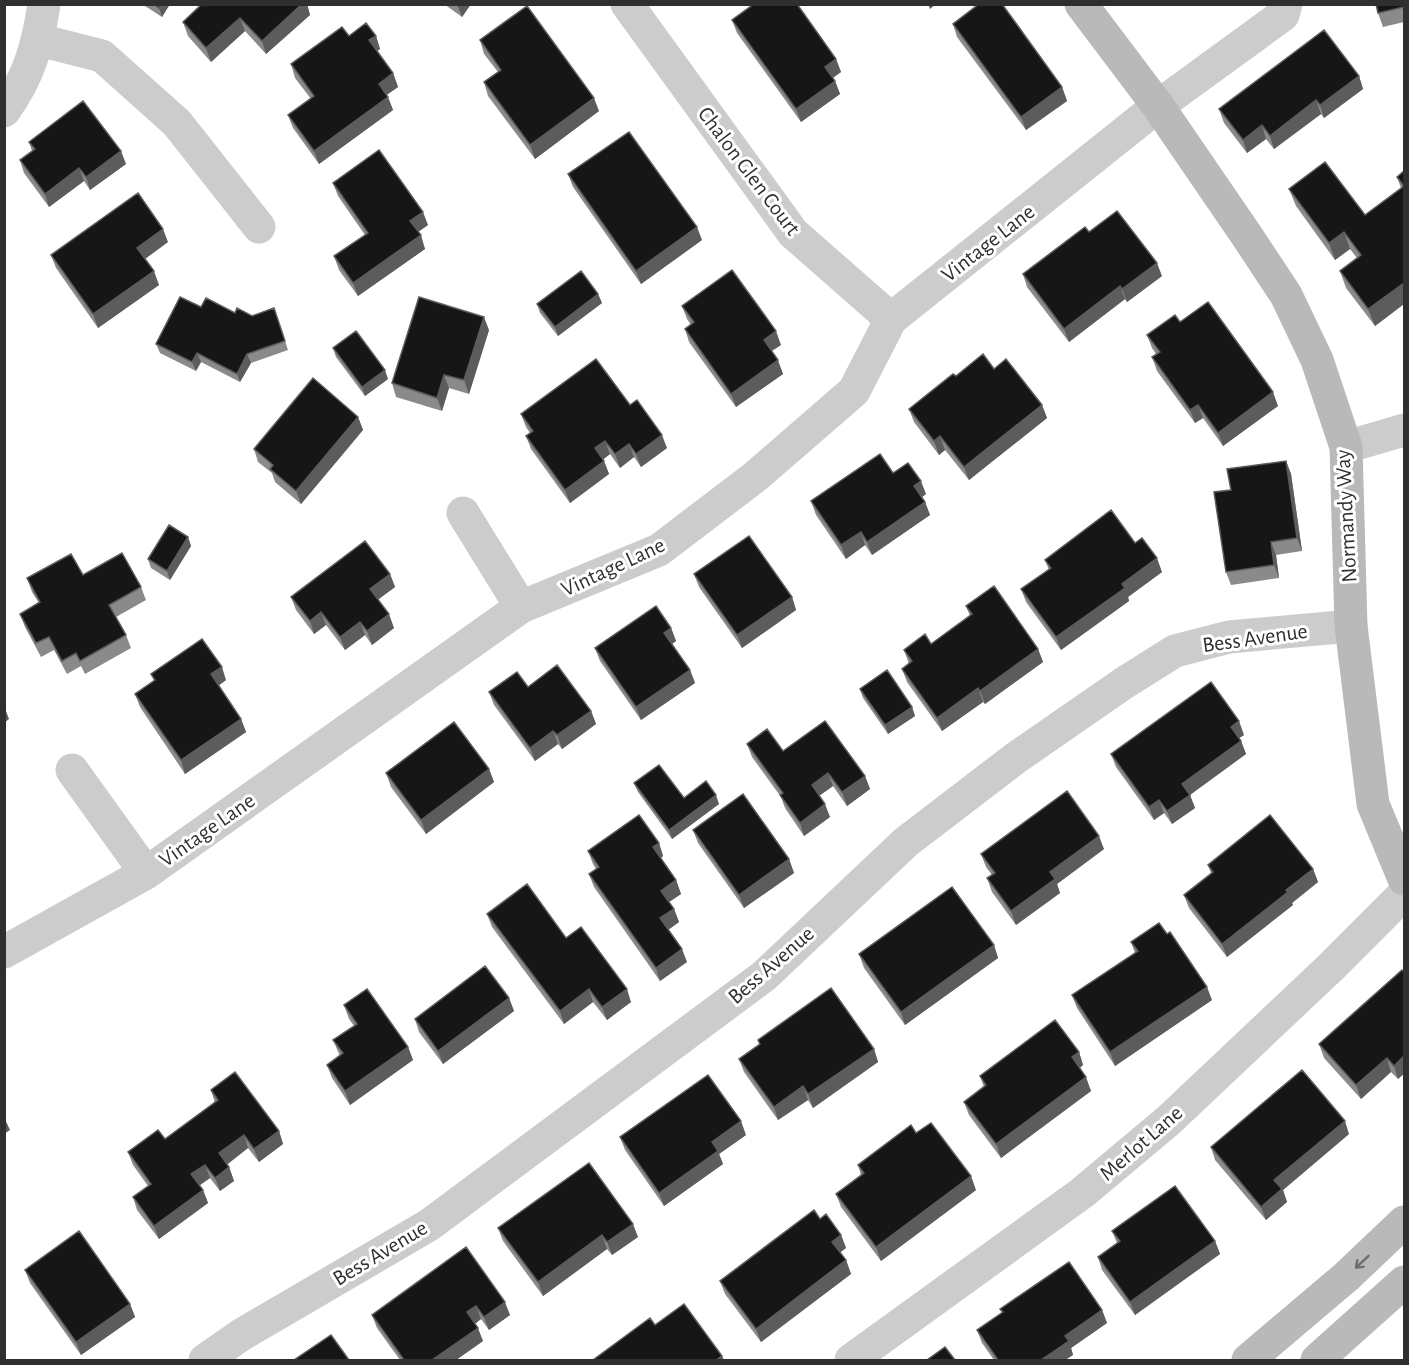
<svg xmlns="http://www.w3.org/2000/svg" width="1409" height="1365" font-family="'Alegreya Sans',sans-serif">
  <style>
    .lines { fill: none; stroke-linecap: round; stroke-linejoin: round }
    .street { stroke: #ccc; stroke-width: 33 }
    .secondary { stroke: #b9b9b9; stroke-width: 33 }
    .wall { fill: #8a8a8a }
    .shaded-wall { fill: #5c5c5c }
    .building { fill: #161616; stroke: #5c5c5c; stroke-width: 1.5 }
    .oneway { stroke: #6d6d6d }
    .labels { text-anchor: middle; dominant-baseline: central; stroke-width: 6; stroke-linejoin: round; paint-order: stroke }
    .street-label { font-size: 22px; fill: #2f2f2f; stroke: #fff }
  </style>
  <rect width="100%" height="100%" fill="#fff"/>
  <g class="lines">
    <path class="street" d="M627,4L793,233L891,319
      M39,40L102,56L177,123L259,227
      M4,111C29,77 38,45 44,4
      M1346,447L1404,430
      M463,513L521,607
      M72,770L146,873
      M4,952L146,873L521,607L659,550L756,476L854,391L891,319L1158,106L1283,15L1286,4
      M205,1360L241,1335L429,1225L764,976L906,842L1017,757L1124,683L1175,651L1229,637L1351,626
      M851,1360L1082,1193L1169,1120L1332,966L1404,894"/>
    <path class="secondary" d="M1081,4L1158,106L1247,236L1286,295L1317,360L1346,447L1351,626L1373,804L1404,879
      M1248,1360L1346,1277L1404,1222
      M1317,1360L1404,1282"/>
  </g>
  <path class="wall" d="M142,4H170L162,17Z
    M202,4H307L310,15L266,54L245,31L211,62L188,36L183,22Z
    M444,4H471L462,17Z
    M752,4H797L836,59L841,72L833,78L835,81L840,94L801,122L737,33L732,20L752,6Z
    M1404,4V22L1383,27L1378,13Z
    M953,24L1062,87L1067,101L1026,130L957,37Z
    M349,36H376L380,49L377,51L393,73L398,87L387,95L393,110L319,164L293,128L288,115L311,99L295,78L291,64Z
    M480,40L599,111L535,159L488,96L484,82L498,72L484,54Z
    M1359,76L1363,89L1324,118L1321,114L1274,149L1266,139L1247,153L1224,123L1219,109Z
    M29,142L126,164L90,190L84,181L49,207L24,173L20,160L32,151Z
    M1404,171V304L1375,326L1346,288L1340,271L1357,258L1350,249L1335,260L1296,206L1289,189L1365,215L1401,188L1397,177Z
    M568,174L702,240L641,284L573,187Z
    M333,183L428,225L418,232L425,249L358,296L339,270L334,256L365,235L338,196Z
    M1089,232L1162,276L1127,302L1125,299L1069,342L1027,287L1023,274Z
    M168,242L145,259L159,285L98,328L56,268L51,255Z
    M598,294L602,303L558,336L540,313L537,304Z
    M682,306L781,345L772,351L783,374L736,407L689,342L685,329L691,325L687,319Z
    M201,307L252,316L274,308L288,350L251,363L240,382L201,362L196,371L160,353L156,344Z
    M1180,322L1278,406L1223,446L1203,418L1195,423L1157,371L1152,357L1156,354L1152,348L1147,335Z
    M489,330L469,394L449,388L442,411L396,397L392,383Z
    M333,348L388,379L365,396L336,357Z
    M994,369L1042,405L1047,418L969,480L945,450L939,455L914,422L909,409Z
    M630,405L667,448L641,467L634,457L620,468L610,454L603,459L609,474L570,503L531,449L526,436L530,433L526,427L521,414Z
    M358,417L363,430L301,504L275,482L272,473L258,462L254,449Z
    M1286,461L1291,474L1302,551L1276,555L1279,578L1231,585L1226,572L1231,490Z
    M893,473L926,494L922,497L925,502L930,515L872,555L865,545L846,559L816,515L811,501Z
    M188,537L191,546L170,580L151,568L148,559Z
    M1045,560L1162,572L1128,597L1129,601L1061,650L1026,602L1021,589L1049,570Z
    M390,574L395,587L378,599L394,628L372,645L365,635L345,650L326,625L314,634L296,610L291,597Z
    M694,574L792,597L796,610L742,648L699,587Z
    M83,575L141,587L146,600L116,617L126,635L131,648L85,674L81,666L67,674L54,650L41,657L25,627L20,614L39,603L32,592L27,578Z
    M966,606L1038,649L1043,662L985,704L983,702L942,731L907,682L902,669L909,664L904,650L931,644L970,616Z
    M671,628L676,641L672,644L690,670L695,683L641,720L600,661L595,648Z
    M151,674L226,680L218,686L241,719L246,732L185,774L140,707L135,694L154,681Z
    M528,687L591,711L596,724L562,749L558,744L535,761L494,705L489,692Z
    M860,689L912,707L915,716L888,734L863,698Z
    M1244,735L1239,738L1241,741L1246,754L1190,795L1195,808L1172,824L1164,813L1154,820L1116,767L1111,754Z
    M747,744L783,751L865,776L870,789L847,806L833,786L819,796L830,817L804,836L785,808L781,797L752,757Z
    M489,769L494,782L426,834L391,787L386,773Z
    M634,783L684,798L719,804L672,839L638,792Z
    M693,830L789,859L794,873L744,908L698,843Z
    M659,843L663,856L661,858L676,880L681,894L669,902L674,909L679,922L668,930L687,962L660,981L594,887L589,874L596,869L593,864L588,851Z
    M1104,849L1057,884L1060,893L1016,925L992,892L987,878L992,875L986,867L981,854Z
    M1208,865L1313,869L1318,882L1292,903L1293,905L1227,957L1189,908L1184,895L1211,873Z
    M487,914L566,938L631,1002L607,1020L593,1002L564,1024L492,927Z
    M1131,942L1212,1000L1115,1066L1077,1008L1072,995L1135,953Z
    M994,945L998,958L905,1025L864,968L859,954Z
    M1404,972L1398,1079L1391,1072L1361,1099L1324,1058L1319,1044Z
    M509,998L514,1011L443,1064L419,1032L415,1019Z
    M344,1005L408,1047L413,1060L350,1105L332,1078L327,1065L340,1056L333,1040L354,1026L349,1019Z
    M758,1040L874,1049L878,1062L813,1108L808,1100L778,1120L744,1072L739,1059L760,1044Z
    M1079,1052L1083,1065L1080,1068L1091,1091L1001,1158L969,1115L964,1102L984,1087L980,1076Z
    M211,1090L279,1131L283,1144L259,1162L248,1148L227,1164L229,1167L234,1181L220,1191L210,1178L199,1185L203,1190L208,1203L159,1239L137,1210L133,1197L148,1186L133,1165L128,1152L165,1139L215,1103Z
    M916,1133L976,1190L881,1261L841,1207L836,1194L861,1175L858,1165Z
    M1349,1134L1283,1190L1287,1202L1266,1220L1215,1160L1211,1147Z
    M746,1135L719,1154L723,1164L664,1206L625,1150L620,1137Z
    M820,1219L841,1235L846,1248L840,1252L846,1260L851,1274L761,1342L725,1294L720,1281Z
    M498,1228L638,1237L612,1255L607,1249L543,1296L503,1241Z
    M1112,1231L1215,1241L1220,1254L1135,1315L1102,1270L1098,1257L1117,1243Z
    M466,1247L510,1315L489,1330L481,1319L475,1324L483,1341L456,1360H400L377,1328L372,1315Z
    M25,1270L130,1304L135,1317L81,1355L30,1283Z
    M1000,1309L1102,1310L1107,1323L1071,1348L1073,1355L1065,1360H994L982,1343L977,1330L1002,1313Z"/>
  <path class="shaded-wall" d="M161,4H170L162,17L159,8Z
    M302,4H307L310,15L266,54L262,41Z
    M457,4H471L462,17Z
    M928,4H936L930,9Z
    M240,18L245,31L211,62L206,48Z
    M376,36L380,49L374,53L369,40Z
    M836,59L841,72L829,80L825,67Z
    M393,73L398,87L383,97L379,84Z
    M1359,76L1363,89L1324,118L1320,105Z
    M835,81L840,94L801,122L796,109Z
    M1062,87L1067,101L1026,130L1021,117Z
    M388,97L393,110L319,164L314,151Z
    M594,98L599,111L535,159L530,145Z
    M1316,100L1321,114L1274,149L1270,136Z
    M1262,125L1266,139L1247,153L1243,140Z
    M121,151L126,164L90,190L86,177Z
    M79,168L84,181L49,207L45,194Z
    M423,212L428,225L415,234L410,221Z
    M697,227L702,240L641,284L636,271Z
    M163,229L168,242L142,261L137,248Z
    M1344,232L1350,249L1335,260L1329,243Z
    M421,235L425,249L358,296L353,283Z
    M1157,263L1162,276L1127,302L1122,289Z
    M154,271L159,285L98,328L93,314Z
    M1404,283V304L1375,326L1368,309Z
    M1120,286L1125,299L1069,342L1064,329Z
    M598,294L602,303L558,336L555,327Z
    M484,317L489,330L469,394L464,380Z
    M776,331L781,345L768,353L764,340Z
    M197,353L201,362L196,371L192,362Z
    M247,354L251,363L240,382L237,374Z
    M778,360L783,374L736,407L731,394Z
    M385,370L388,379L365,396L362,387Z
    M444,375L449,388L442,411L437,398Z
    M1273,392L1278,406L1223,446L1218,433Z
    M1042,405L1047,418L969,480L964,467Z
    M1198,405L1203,418L1195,423L1190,410Z
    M358,417L363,430L301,504L296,491Z
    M662,435L667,448L641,467L636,454Z
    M940,436L945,450L939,455L934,441Z
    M605,441L610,454L600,462L595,448Z
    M629,444L634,457L620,468L615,454Z
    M604,461L609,474L570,503L565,490Z
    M1286,461L1291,474L1302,551L1297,538Z
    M921,481L926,494L919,499L914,486Z
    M925,502L930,515L872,555L867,542Z
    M861,532L865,545L846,559L841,545Z
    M188,537L191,546L170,580L167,571Z
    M1271,542L1276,555L1279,578L1274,565Z
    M1157,558L1162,572L1128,597L1129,601L1061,650L1056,637L1122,584Z
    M390,574L395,587L375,602L370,589Z
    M792,597L796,610L742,648L737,635Z
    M321,612L326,625L314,634L310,621Z
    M389,614L394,628L372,645L367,631Z
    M360,622L365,635L345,650L340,637Z
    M671,628L676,641L669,646L664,633Z
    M1038,649L1043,662L985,704L980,691Z
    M222,667L226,680L215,688L211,674Z
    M690,670L695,683L641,720L636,707Z
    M978,688L983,702L942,731L937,718Z
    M4,706L9,719L4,723Z
    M912,707L915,716L888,734L885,725Z
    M591,711L596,724L562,749L557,735Z
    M241,719L246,732L185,774L181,760Z
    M1239,721L1244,735L1236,740L1231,727Z
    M553,731L558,744L535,761L530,748Z
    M1241,741L1246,754L1187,797L1182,784Z
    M489,769L494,782L426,834L421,820Z
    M828,773L833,786L816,798L812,785Z
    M865,776L870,789L847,806L842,792Z
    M716,795L719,804L672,839L669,830Z
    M1190,795L1195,808L1172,824L1167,811Z
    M1159,800L1164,813L1154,820L1149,807Z
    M825,804L830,817L804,836L800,823Z
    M1099,836L1104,849L1057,884L1060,893L1016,925L1011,911L1050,872Z
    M659,843L663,856L658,860L653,847Z
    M789,859L794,873L744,908L739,895Z
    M1313,869L1318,882L1292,903L1293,905L1227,957L1222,944Z
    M676,880L681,894L666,904L661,891Z
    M674,909L679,922L665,932L660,918Z
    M994,945L998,958L905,1025L901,1012Z
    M682,949L687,962L660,981L656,968Z
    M1207,987L1212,1000L1115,1066L1110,1052Z
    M589,989L593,1002L564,1024L560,1011Z
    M627,989L631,1002L607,1020L602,1007Z
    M509,998L514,1011L443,1064L438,1051Z
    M408,1047L413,1060L350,1105L345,1091Z
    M874,1049L878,1062L813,1108L808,1094Z
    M1079,1052L1083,1065L1076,1070L1072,1057Z
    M1404,1056V1074L1398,1079L1394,1066Z
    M1387,1058L1391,1072L1361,1099L1356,1085Z
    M1086,1077L1091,1091L1001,1158L996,1144Z
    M803,1086L808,1100L778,1120L774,1107Z
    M4,1117L10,1130L4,1134Z
    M741,1121L746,1135L719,1154L723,1164L664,1206L659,1193L712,1142Z
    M1345,1121L1349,1134L1283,1190L1287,1202L1266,1220L1261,1207L1274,1180Z
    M279,1131L283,1144L259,1162L254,1149Z
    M244,1135L248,1148L224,1167L219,1153Z
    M205,1165L210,1178L196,1188L191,1174Z
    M229,1167L234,1181L220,1191L215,1178Z
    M971,1176L976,1190L881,1261L876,1247Z
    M203,1190L208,1203L159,1239L154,1226Z
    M633,1224L638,1237L612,1255L607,1242Z
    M602,1235L607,1249L543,1296L538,1282Z
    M841,1235L846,1248L837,1255L832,1242Z
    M1215,1241L1220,1254L1135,1315L1130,1302Z
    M846,1260L851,1274L761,1342L756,1329Z
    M505,1302L510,1315L489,1330L484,1317Z
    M130,1304L135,1317L81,1355L76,1342Z
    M476,1306L481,1319L472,1326L467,1312Z
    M1102,1310L1107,1323L1071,1348L1073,1355L1065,1360H1041L1065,1336Z
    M478,1328L483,1341L456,1360H432Z
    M722,1356L724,1360H716Z"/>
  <path class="building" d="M154,4H161L159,8Z
    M202,4H302L262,41L240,18L206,48L183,22Z
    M754,4H797L836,59L825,67L835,81L796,109L732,20Z
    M979,4H1002L1062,87L1021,117L953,24Z
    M1376,4H1404V7L1378,13Z
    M527,6L594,98L530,145L484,82L501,70L480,40Z
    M366,23L376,36L369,40L393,73L379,84L388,97L314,151L288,115L314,96L291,64L342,27L349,36Z
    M1324,30L1359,76L1320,105L1316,100L1270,136L1262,125L1243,140L1219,109Z
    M83,101L121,151L86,177L79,168L45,194L20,160L35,149L29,142Z
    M629,132L697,227L636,271L568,174Z
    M379,150L423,212L410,221L421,235L353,283L334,256L368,233L333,183Z
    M1325,162L1365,215L1404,186L1397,177L1404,171V283L1368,309L1340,271L1361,255L1344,232L1329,243L1289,189Z
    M138,193L163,229L137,248L154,271L93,314L51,255Z
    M1117,211L1157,263L1122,289L1120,286L1064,329L1023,274L1085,227L1089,232Z
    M732,270L776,331L764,340L778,360L731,394L685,329L694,322L682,306Z
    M581,271L598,294L555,327L537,304Z
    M180,297L201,307L206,298L235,313L237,308L252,316L274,308L285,341L247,354L237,374L197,353L192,362L156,344Z
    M419,297L484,317L464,380L444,375L437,398L392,383Z
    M1208,302L1273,392L1218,433L1198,405L1190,410L1152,357L1160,352L1147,335L1175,315L1180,322Z
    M356,331L385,370L362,387L333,348Z
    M983,354L994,369L1006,359L1042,405L964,467L940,436L934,441L909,409L953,374L956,376Z
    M596,359L630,405L637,400L662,435L636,454L629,444L615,454L605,441L595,448L604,461L565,490L526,436L533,431L521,414Z
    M313,378L358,417L296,491L270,469L273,465L254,449Z
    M880,454L893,473L908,463L921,481L914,486L925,502L867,542L861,532L841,545L811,501Z
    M1286,461L1297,538L1271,542L1274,565L1226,572L1214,492L1231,490L1227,469Z
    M1111,510L1135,543L1142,538L1157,558L1122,584L1125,588L1056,637L1021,589L1051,568L1045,560Z
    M169,525L188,537L167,571L148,559Z
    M749,536L792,597L737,635L694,574Z
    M365,541L390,574L370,589L389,614L367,631L360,622L340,637L321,612L310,621L291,597Z
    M122,553L141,587L109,605L126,635L80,661L76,653L62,661L49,637L36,643L20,614L40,602L27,578L71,554L83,575Z
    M994,586L1038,649L980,691L978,688L937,718L902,669L912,661L904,650L925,634L931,644L972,614L966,606Z
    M656,606L671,628L664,633L690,670L636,707L595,648Z
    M202,639L222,667L211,674L241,719L181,760L135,694L155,680L151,674Z
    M557,665L591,711L557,735L553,731L530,748L489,692L517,672L528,687Z
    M887,670L912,707L885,725L860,689Z
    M1211,682L1239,721L1231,727L1241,741L1182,784L1190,795L1167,811L1159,800L1149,807L1111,754Z
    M825,721L865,776L842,792L828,773L812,785L825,804L800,823L780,795L783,793L747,744L767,729L783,751Z
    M454,722L489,769L421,820L386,773Z
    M659,765L684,798L706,781L716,795L669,830L634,783Z
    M1067,791L1099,836L1050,872L1055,879L1011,911L987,878L995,873L981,854Z
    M743,794L789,859L739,895L693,830Z
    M639,815L659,843L653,847L676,880L661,891L674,909L660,918L682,949L656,968L589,874L599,867L588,851Z
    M1270,815L1313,869L1286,890L1288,892L1222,944L1184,895L1213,872L1208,865Z
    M527,884L566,938L581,927L627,989L602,1007L589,989L560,1011L487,914Z
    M952,887L994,945L901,1012L859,954Z
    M1159,923L1167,934L1170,932L1207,987L1110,1052L1072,995L1138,951L1131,942Z
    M485,966L509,998L438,1051L415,1019Z
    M1402,970L1404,972V1056L1394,1066L1387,1058L1356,1085L1319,1044Z
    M831,988L874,1049L808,1094L803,1086L774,1107L739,1059L760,1044L758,1040Z
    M367,989L408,1047L345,1091L327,1065L343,1053L333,1040L357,1024L344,1005Z
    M1055,1020L1079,1052L1072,1057L1086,1077L996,1144L964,1102L986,1085L980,1076Z
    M1302,1070L1345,1121L1274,1180L1282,1189L1261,1207L1211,1147Z
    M235,1072L279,1131L254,1149L244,1135L219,1153L229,1167L215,1178L205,1165L191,1174L203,1190L154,1226L133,1197L151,1184L128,1152L158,1130L165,1139L218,1100L211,1090Z
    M708,1075L741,1121L712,1142L718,1151L659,1193L620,1137Z
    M931,1123L971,1176L876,1247L836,1194L864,1173L858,1165L911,1125L916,1133Z
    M589,1163L633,1224L607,1242L602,1235L538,1282L498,1228Z
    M1175,1186L1215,1241L1130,1302L1098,1257L1120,1241L1112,1231Z
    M814,1210L820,1219L826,1214L841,1235L832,1242L846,1260L756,1329L720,1281Z
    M79,1231L130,1304L76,1342L25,1270Z
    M466,1247L505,1302L484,1317L476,1306L467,1312L478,1328L432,1360H404L372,1315Z
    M1069,1262L1102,1310L1065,1336L1069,1341L1041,1360H998L977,1330L1003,1312L1000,1309Z
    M684,1304L722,1356L716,1360H593L650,1318L655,1325Z
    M331,1335L349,1360H294Z
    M945,1347L955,1360H927Z"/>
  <defs><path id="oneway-shaft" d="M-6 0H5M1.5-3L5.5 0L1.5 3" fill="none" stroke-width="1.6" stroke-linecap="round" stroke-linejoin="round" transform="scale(1.5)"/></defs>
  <use class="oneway" href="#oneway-shaft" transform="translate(1362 1262) rotate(137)"/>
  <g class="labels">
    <g class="street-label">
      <text transform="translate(749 171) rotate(53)">Chalon Glen Court</text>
      <text transform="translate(988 243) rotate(-38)">Vintage Lane</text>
      <text transform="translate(1346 516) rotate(-93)">Normandy Way</text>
      <text transform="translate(613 567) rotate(-25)">Vintage Lane</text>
      <text transform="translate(1255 638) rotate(-8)">Bess Avenue</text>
      <text transform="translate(207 830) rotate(-35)">Vintage Lane</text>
      <text transform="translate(771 965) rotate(-41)">Bess Avenue</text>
      <text transform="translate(1141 1143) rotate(-41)">Merlot Lane</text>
      <text transform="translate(380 1253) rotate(-31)">Bess Avenue</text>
    </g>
  </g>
  <rect width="1409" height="1365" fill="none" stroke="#2f2f2f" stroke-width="12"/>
</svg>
